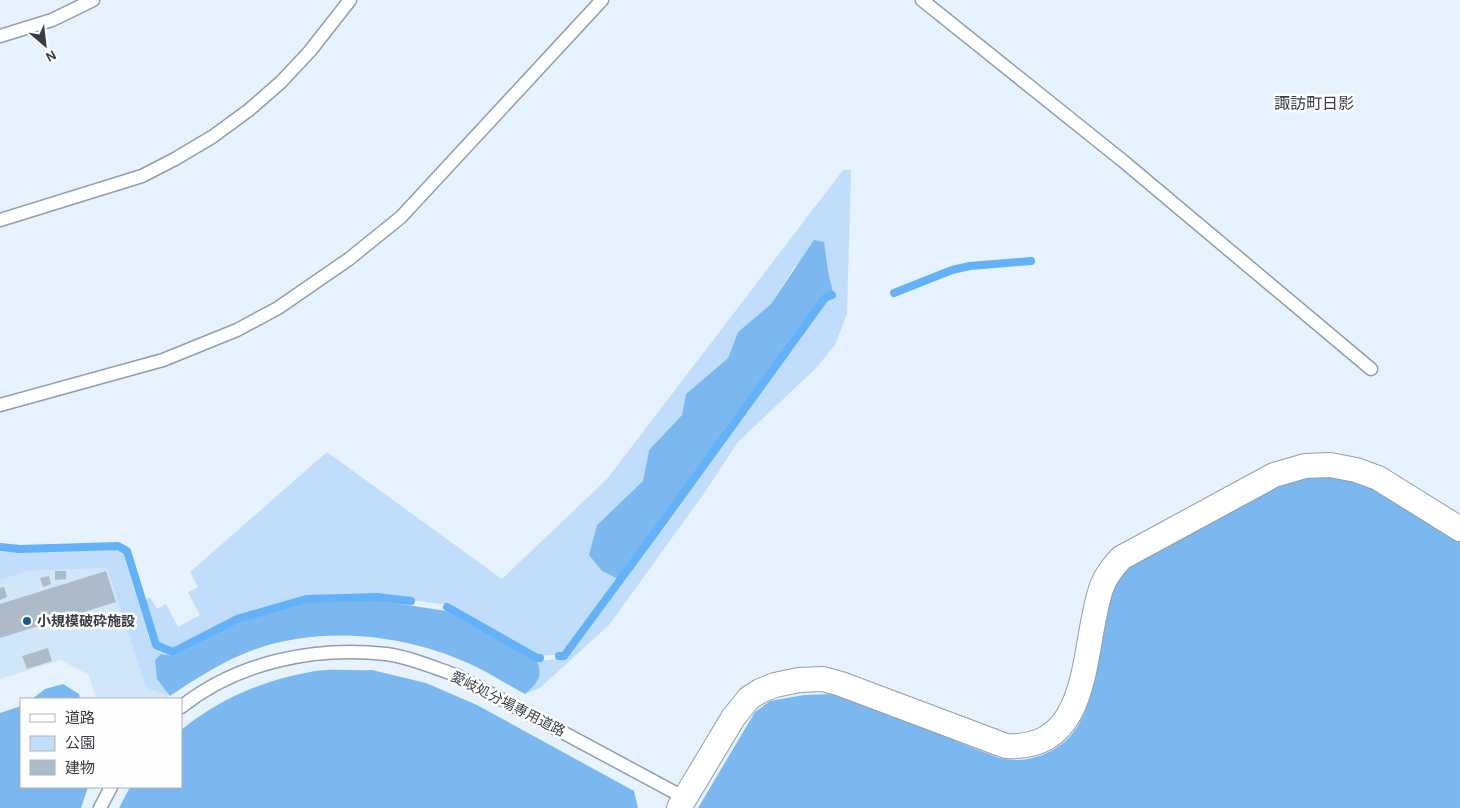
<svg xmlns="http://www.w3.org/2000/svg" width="1460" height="808" font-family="Karla,'Noto Sans JP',sans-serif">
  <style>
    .built { fill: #d2e6fa }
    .green { fill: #c0defb }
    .forest { fill: #7cb8f0 }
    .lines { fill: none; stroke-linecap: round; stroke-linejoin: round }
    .stream { stroke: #63b1f7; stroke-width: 8 }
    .building { fill: #adbbc9 }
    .service-casing { stroke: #909eab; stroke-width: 15 }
    .minor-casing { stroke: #909eab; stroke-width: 26 }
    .service { stroke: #fff; stroke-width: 12 }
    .minor { stroke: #fff; stroke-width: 24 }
    .poi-dot { fill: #175a8f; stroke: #fefefe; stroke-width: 2 }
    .labels { text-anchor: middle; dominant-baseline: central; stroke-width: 5; stroke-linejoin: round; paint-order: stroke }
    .poi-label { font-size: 14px; font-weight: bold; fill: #383d43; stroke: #fefefe; text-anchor: start }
    .street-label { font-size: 14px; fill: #383d43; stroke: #fefefe }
    .quarter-label { font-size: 16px; fill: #383d43; stroke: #fefefe }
  </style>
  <rect width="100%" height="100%" fill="#e6f2fe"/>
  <path class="built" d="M107,568L146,688L170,696L166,699H96L89,675L61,660L0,679V580L29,571Z"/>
  <path class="green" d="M843,170H851L847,314L835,345L816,368L738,442L703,495L609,625L540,688L525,694C536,684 544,677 537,661L566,658L826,300L834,297L828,271L795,266L771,304L738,332L728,358L686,394L682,415L649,450L643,481L597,525L602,571L618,579L563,654L539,656L448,605L376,595L305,597L236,617L173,649L158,643L145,600L150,597L157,609L166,604L178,627L200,615L188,592L198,587L190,572L327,452L502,579L607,479Z
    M116,550L123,553L152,647L174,656L161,654L157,679L170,696L146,688L107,568L29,571L0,580V552Z"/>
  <path class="forest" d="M814,240L824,242L828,271L833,292L823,296L618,579L602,571L589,555L597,525L643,481L649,450L682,415L686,394L728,358L738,332L771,304Z
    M1316,473L1370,484L1460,540V808H698L755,712L770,701L804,695L831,694L846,698L999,758C1018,762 1033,760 1051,751C1108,722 1091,630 1118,581C1121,576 1126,571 1130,567L1283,481Z
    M376,600L446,611L537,661C544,677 536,684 525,694C506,684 488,672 468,663C404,634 321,625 253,650C223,661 197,678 170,696L157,679L155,660L161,654L174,656L238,622L306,602Z
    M372,670L426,683L477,705L634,791L638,808H119L130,787H181V730C220,699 261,681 310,672C329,668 352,671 372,670Z
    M63,684L79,694L80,699H32L45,689Z
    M21,706V787H88L81,808H0V713Z"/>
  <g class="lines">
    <path class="stream" d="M894,293L952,270L970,266L1031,261
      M0,547L20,549L118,546L127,551L156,645L173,652L237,619L306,599L377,597L411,601
      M447,607L537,658H540
      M559,656H564L654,534L825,298L832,295"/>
  </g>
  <path class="building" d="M55,571H66V579L55,580Z
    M106,571L116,602L0,638V604Z
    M49,576L51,584L43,587L40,578Z
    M4,587L7,597L0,600V588Z
    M48,648L52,661L27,669L22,656Z"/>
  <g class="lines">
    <g class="service-casing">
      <path id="service" d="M922,0L1123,161L1371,369
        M0,36L52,20L93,0
        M0,220L142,176L175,159L212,137L249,110L281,82L310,51L350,0
        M0,405L163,360L237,330L278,308L349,259L401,217L602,0
        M181,707C238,662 314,646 386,654C410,657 435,668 458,676L685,798
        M100,808L111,787"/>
    </g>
    <g class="minor-casing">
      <path id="minor" d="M679,808L733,718L749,698L760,691L775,685L799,680L823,679L841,684L1006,746C1095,751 1081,643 1102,586C1106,575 1113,567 1121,558L1274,475L1305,466L1330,465L1356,470L1378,478L1460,529"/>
    </g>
    <use href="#service" class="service"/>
    <use href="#minor" class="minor"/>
  </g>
  <circle class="poi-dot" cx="27" cy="621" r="5"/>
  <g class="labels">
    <g class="poi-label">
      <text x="37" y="621">小規模破砕施設</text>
    </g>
    <g class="street-label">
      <text transform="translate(508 704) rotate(27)">愛岐処分場専用道路</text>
    </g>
    <g class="quarter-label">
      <text x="1314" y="103">諏訪町日影</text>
    </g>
  </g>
  <rect x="20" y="698" width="162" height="90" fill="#fefefe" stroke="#afb1b3"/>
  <rect x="30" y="714" width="25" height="8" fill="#ffffff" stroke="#afb1b3"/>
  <text x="65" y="723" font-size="15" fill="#383d43">道路</text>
  <rect x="30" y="736" width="25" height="15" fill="#c0defb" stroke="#afb1b3"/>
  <text x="65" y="748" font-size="15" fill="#383d43">公園</text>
  <rect x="30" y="760" width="25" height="15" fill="#adbbc9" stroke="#afb1b3"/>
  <text x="65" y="773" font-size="15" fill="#383d43">建物</text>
  <g transform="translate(45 45) rotate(152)" stroke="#fefefe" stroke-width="4" paint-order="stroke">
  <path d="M0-4L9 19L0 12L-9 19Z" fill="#383d43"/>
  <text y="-8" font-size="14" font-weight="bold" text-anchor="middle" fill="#383d43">N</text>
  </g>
</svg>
